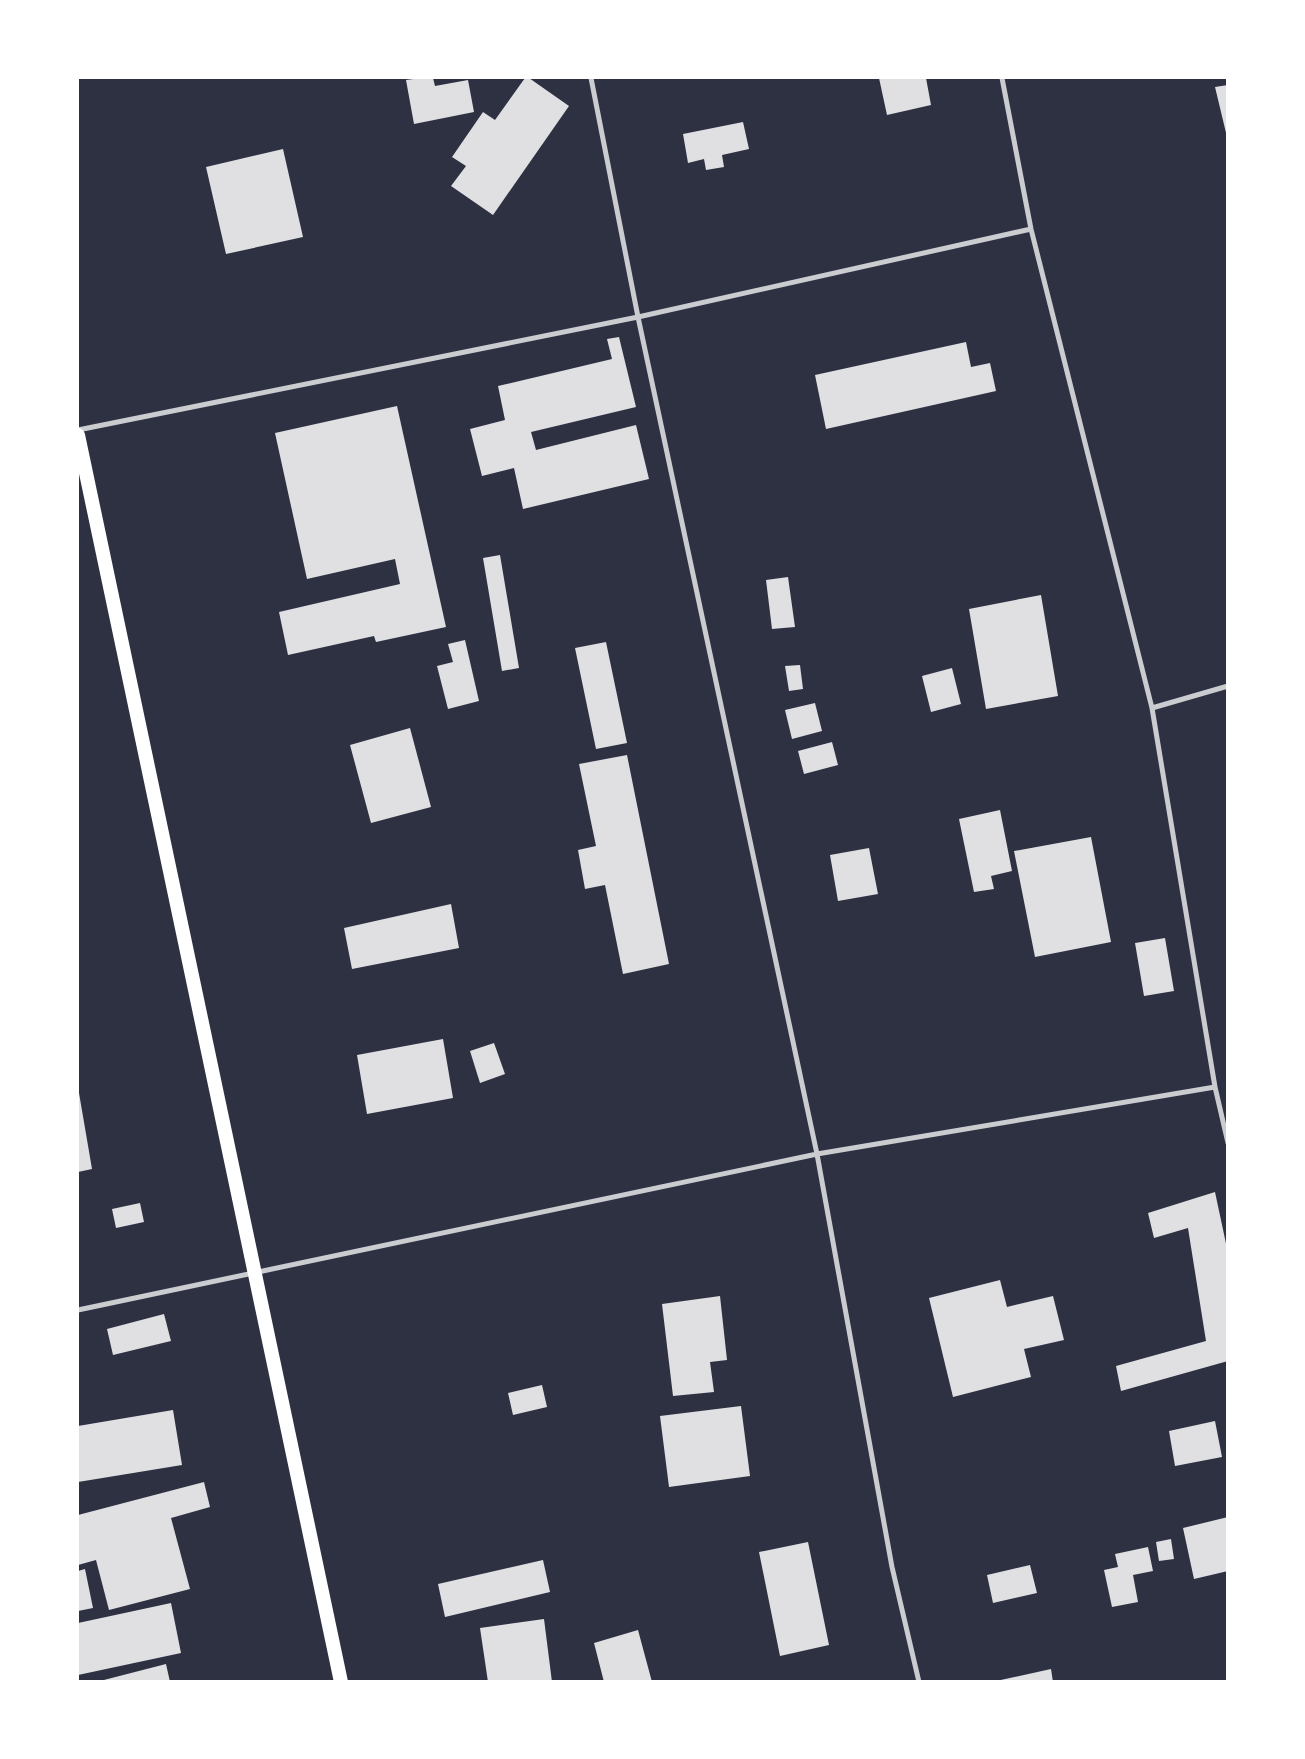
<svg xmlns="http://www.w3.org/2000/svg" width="1305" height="1759" font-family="Lora,serif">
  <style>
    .building { fill: #e0e0e3 }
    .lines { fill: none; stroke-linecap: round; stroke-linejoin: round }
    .minor { stroke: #caccd0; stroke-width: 5 }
    .trunk { stroke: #fff; stroke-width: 14 }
  </style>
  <rect width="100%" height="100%" fill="#2d3142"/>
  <path class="building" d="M421,78H433L435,86L468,80L474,112L414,124L406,80Z
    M525,78H529L569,106L493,215L451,186L466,166L452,157L483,112L495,120Z
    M879,78H926L931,105L887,115Z
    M1228,85V137H1227L1215,87Z
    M743,122L749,149L722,155L724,167L706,170L704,159L688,163L683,134Z
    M283,149L303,237L226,254L206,167Z
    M619,337L636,407L531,432L536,450L636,425L649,479L523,509L514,468L482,476L470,429L505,420L498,386L612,359L607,339Z
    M966,342L971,367L990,363L996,391L826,429L815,375Z
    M397,406L446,627L376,642L374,636L288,655L279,612L400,584L395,559L307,579L275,433Z
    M500,555L519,668L502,671L483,558Z
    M788,577L795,627L772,629L766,580Z
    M1041,595L1058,696L986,709L969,609Z
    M465,640L479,701L448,709L437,666L453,662L448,644Z
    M606,642L627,743L596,749L575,648Z
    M800,665L803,689L789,691L785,666Z
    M952,668L961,704L931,712L922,676Z
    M815,703L822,731L792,739L785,710Z
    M410,728L431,807L371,823L350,745Z
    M832,742L838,765L804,774L798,751Z
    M627,755L669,964L623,974L605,885L585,889L578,850L596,846L579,764Z
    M1000,810L1012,871L991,876L994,889L974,892L959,819Z
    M1091,837L1111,942L1035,957L1014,851Z
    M869,848L878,894L838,901L830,855Z
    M451,904L459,948L352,969L344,928Z
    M1165,938L1174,991L1144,996L1135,943Z
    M443,1039L453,1098L367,1114L357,1055Z
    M494,1043L505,1074L480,1083L470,1051Z
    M79,1093L92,1169L78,1172V1093Z
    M1215,1192L1228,1253V1361L1121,1391L1116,1366L1206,1341L1188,1228L1154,1238L1148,1213Z
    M140,1203L144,1222L116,1228L112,1209Z
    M1000,1280L1007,1307L1053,1296L1064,1340L1024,1349L1031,1377L953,1397L929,1298Z
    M720,1296L727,1360L710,1362L714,1392L673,1396L662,1304Z
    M164,1314L171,1341L113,1355L107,1329Z
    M542,1385L547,1407L513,1415L508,1393Z
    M741,1406L750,1476L669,1487L660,1416Z
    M173,1410L182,1465L78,1482V1426Z
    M1215,1421L1222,1457L1175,1466L1169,1431Z
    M204,1482L210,1507L171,1518L190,1589L109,1610L96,1560L78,1565V1515Z
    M1228,1517V1571L1194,1579L1183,1528Z
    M1171,1539L1174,1559L1159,1561L1156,1542Z
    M808,1542L829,1645L780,1656L759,1552Z
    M1148,1547L1153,1571L1133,1575L1138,1602L1112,1607L1104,1570L1118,1567L1115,1554Z
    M543,1560L550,1592L445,1617L438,1584Z
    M1030,1565L1037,1593L993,1603L987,1575Z
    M85,1569L93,1608L78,1611V1571Z
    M171,1603L181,1653L78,1675V1623Z
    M544,1619L552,1682H488L480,1628Z
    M638,1630L652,1682H604L594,1643Z
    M166,1664L170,1682H100V1681Z
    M1051,1669L1053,1682H996V1681Z"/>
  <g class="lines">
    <path class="minor" d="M591,78L638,317L817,1154L892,1567L919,1682
      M1002,78L1031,229L1152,708L1215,1087L1228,1143
      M78,430L638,317L1031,229
      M1152,708L1228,686
      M78,1310L817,1154L1215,1087"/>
    <path class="trunk" d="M78,435L341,1682"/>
  </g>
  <rect width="1305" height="1759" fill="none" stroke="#ffffff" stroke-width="158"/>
</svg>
